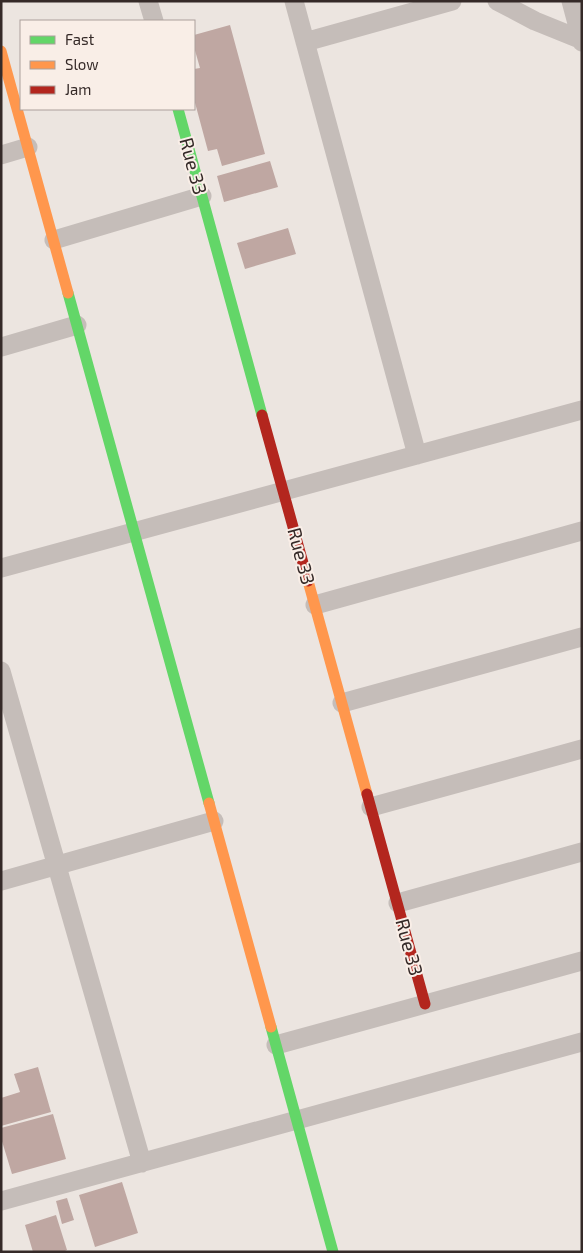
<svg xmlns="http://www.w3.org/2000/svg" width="583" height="1253" font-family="'Exo 2',sans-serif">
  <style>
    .building { fill: #bfa7a2 }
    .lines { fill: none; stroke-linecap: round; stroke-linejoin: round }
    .street { stroke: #c5bdb9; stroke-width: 19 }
    .fast { stroke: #63d668; stroke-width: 11 }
    .slow { stroke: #ff974d; stroke-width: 11 }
    .jam { stroke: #b3261e; stroke-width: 11 }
    .labels { text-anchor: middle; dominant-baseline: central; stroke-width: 4; stroke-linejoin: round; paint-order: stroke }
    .street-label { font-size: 19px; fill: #352a28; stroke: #f9eee7 }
  </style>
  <rect width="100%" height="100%" fill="#ece5e0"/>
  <path class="building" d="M230,25L265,154L222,166L217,149L208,151L194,99V69L200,68L194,47V35Z
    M270,161L278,187L224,202L217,176Z
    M288,228L296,254L245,269L237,243Z
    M38,1067L51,1112L1,1126V1098L20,1092L14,1074Z
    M53,1114L66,1159L12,1174L1,1138V1128Z
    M122,1182L138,1233L95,1247L79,1195Z
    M67,1198L74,1220L62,1224L56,1201Z
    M56,1215L67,1250L63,1252H33L25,1225Z"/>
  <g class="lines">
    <path class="street" d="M148,1L154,21
      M294,1L417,455
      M497,1L535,21L582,40
      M571,1L582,42
      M305,42L452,1
      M1,155L28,147
      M54,240L202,196
      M1,347L77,325
      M1,568L582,410
      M315,605L582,531
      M1,671L142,1163
      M342,703L582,637
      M371,807L582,749
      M1,881L214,821
      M398,903L582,852
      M276,1045L582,961
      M1,1201L582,1042"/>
    <path class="fast" d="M178,109L262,415
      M68,293L209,803
      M271,1027L333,1252"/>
    <path class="slow" d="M1,51L68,293
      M308,581L367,794
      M209,803L271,1027"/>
    <path class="jam" d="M262,415L308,581
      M367,794L425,1004"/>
  </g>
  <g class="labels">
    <g class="street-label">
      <text transform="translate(194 166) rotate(75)">Rue 33</text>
      <text transform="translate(302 556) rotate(75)">Rue 33</text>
      <text transform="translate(410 947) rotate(75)">Rue 33</text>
    </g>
  </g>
  <rect width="583" height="1253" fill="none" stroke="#352a28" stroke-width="5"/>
  <rect x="20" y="20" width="175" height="90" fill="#f9eee7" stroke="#aba09b"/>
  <rect x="30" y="36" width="25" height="8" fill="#63d668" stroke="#aba09b"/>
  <text x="65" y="45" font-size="15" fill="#352a28">Fast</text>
  <rect x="30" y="61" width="25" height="8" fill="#ff974d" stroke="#aba09b"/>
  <text x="65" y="70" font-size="15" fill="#352a28">Slow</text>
  <rect x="30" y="86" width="25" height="8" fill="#b3261e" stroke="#aba09b"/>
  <text x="65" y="95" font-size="15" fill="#352a28">Jam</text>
</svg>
